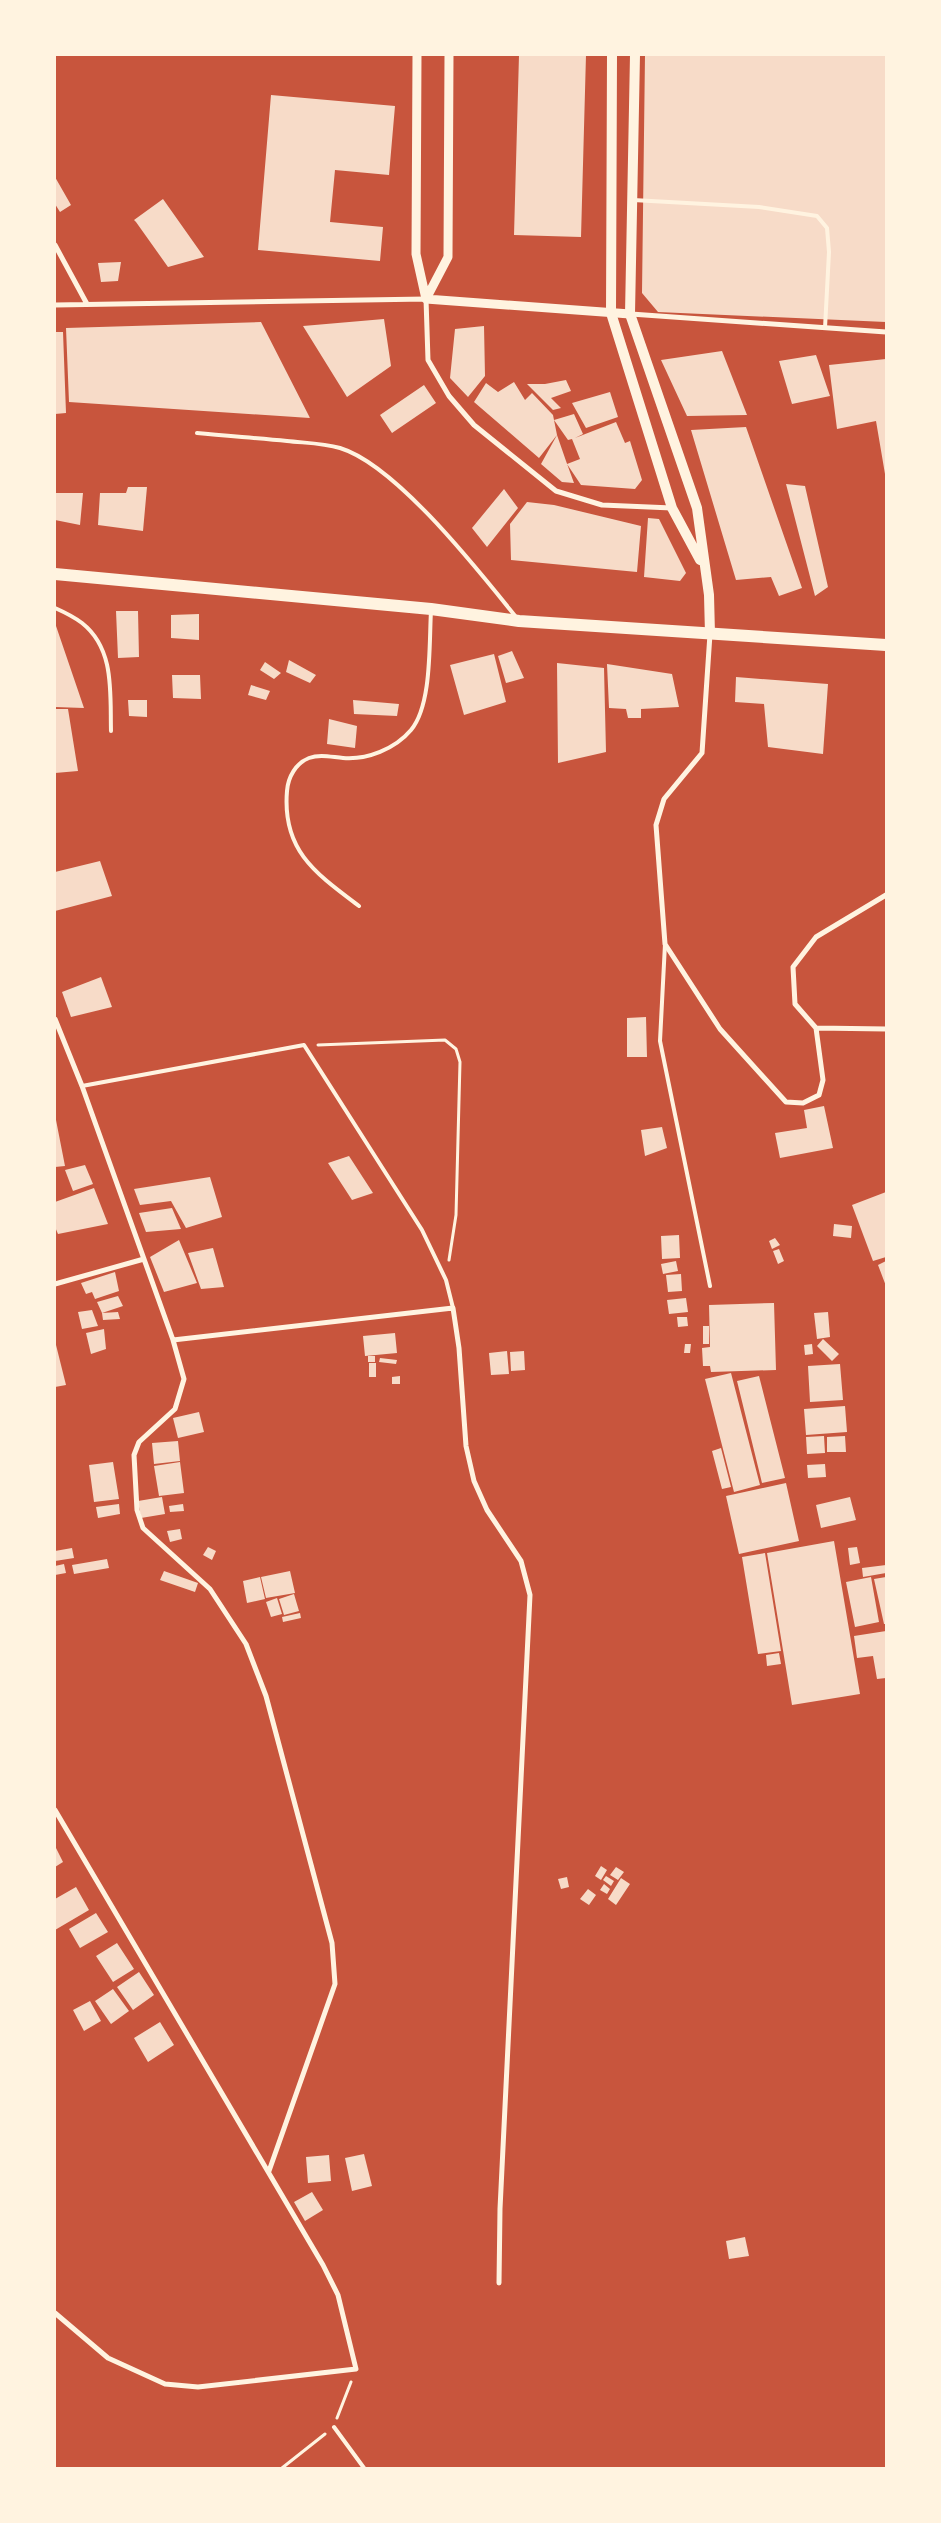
<svg xmlns="http://www.w3.org/2000/svg" width="941" height="2523" font-family="Ubuntu,sans-serif">
  <style>
    .building { fill: #f7dbc8 }
    .lines { fill: none; stroke-linecap: round; stroke-linejoin: round }
    .path { stroke: #fff3e0; stroke-width: 3 }
    .service { stroke: #fff3e0; stroke-width: 4 }
    .minor { stroke: #fff3e0; stroke-width: 5 }
    .tertiary { stroke: #fff3e0; stroke-width: 9 }
    .secondary { stroke: #fff3e0; stroke-width: 10 }
    .primary { stroke: #fff3e0; stroke-width: 12 }
  </style>
  <rect width="100%" height="100%" fill="#c8553d"/>
  <path class="building" d="M519,55H586L581,237L514,235Z
    M645,55H886V322L658,312L642,293Z
    M271,95L395,106L389,175L335,170L330,222L383,227L380,261L258,250Z
    M55,177L71,205L60,212L55,204Z
    M163,199L204,257L168,267L136,222L134,220Z
    M121,262L118,281L101,282L98,263Z
    M384,319L391,366L347,397L303,326Z
    M261,322L310,418L69,402L66,328Z
    M484,326L485,376L468,397L450,378L455,329Z
    M55,332H63L66,413L55,414Z
    M722,351L747,415L687,416L661,360Z
    M816,355L830,396L792,404L779,361Z
    M886,359V474H885L876,421L837,429L829,365Z
    M566,380L571,391L551,398L561,408L553,410L527,384H545Z
    M514,382L525,400L532,393L553,415L557,435L539,458L474,402L486,383L498,392Z
    M424,385L436,403L392,433L380,415Z
    M610,392L618,417L586,428L572,403Z
    M574,414L583,434L575,438L616,422L625,443L630,441L642,480L635,489L581,485L567,464L580,459L572,439L568,440L554,420Z
    M746,427L802,588L779,596L771,577L736,580L691,430Z
    M557,435L566,461L574,483L562,482L541,464Z
    M786,484L805,486L828,587L815,596Z
    M128,487H147L143,531L98,525L100,493H126Z
    M504,489L518,508L487,547L472,528Z
    M55,493H83L80,525L55,520Z
    M527,502L554,505L641,526L637,572L511,560L510,524Z
    M648,518L659,519L686,573L680,581L644,577Z
    M116,611H138L139,657L118,658Z
    M199,614V640L171,638V615Z
    M55,623L84,708L55,707Z
    M512,651L524,678L506,683L498,656Z
    M494,654L506,702L464,715L450,665Z
    M289,660L316,675L310,683L286,672Z
    M265,662L281,673L274,679L260,670Z
    M557,663L604,668L606,752L558,763Z
    M607,664L672,674L679,707L641,709V718H628L626,709L609,708Z
    M172,675H200L201,699L173,698Z
    M736,677L828,684L823,754L768,747L764,704L735,702Z
    M251,685L270,691L266,700L248,695Z
    M128,700H147V717L129,716Z
    M353,700L399,704L397,716L354,714Z
    M55,709H68L78,771L55,773Z
    M329,719L357,726L355,748L327,744Z
    M100,861L112,896L55,911V872Z
    M101,977L112,1007L71,1017L62,992Z
    M646,1017L647,1057H627V1018Z
    M824,1106L833,1148L780,1158L775,1133L807,1128L804,1110Z
    M56,1120L65,1166L55,1167V1121Z
    M662,1127L667,1148L645,1156L641,1130Z
    M349,1156L373,1193L352,1200L328,1163Z
    M85,1165L93,1184L73,1191L65,1170Z
    M210,1177L222,1217L186,1228L171,1201L140,1205L134,1189Z
    M94,1188L108,1224L58,1234L55,1227V1202Z
    M886,1192V1257L873,1261L852,1205Z
    M172,1208L181,1229L146,1232L139,1213Z
    M834,1224L852,1226L851,1238L833,1236Z
    M679,1235L680,1258L662,1259L661,1236Z
    M775,1238L780,1245L772,1249L769,1241Z
    M179,1240L197,1283L164,1292L150,1257Z
    M213,1248L224,1287L201,1289L188,1253Z
    M779,1249L784,1261L778,1264L773,1251Z
    M676,1261L678,1271L663,1274L661,1264Z
    M886,1261V1286L878,1265Z
    M115,1272L119,1291L95,1299L92,1292L86,1294L81,1283Z
    M681,1274L682,1291L668,1292L666,1275Z
    M118,1296L123,1306L102,1313L97,1302Z
    M686,1298L688,1312L669,1314L667,1300Z
    M774,1303L776,1370L711,1372L710,1366H703L702,1348L710,1347L709,1305Z
    M92,1310L98,1326L82,1329L78,1312Z
    M118,1312L120,1319L103,1320L102,1313Z
    M828,1312L830,1337L817,1339L814,1313Z
    M677,1317H687L688,1326L678,1327Z
    M703,1326H709V1344H703Z
    M104,1329L106,1349L91,1354L86,1333Z
    M395,1333L397,1353L365,1356L363,1336Z
    M823,1339L839,1354L832,1361L817,1346Z
    M55,1341L66,1385L55,1387Z
    M685,1344H691L690,1353H684Z
    M812,1344L813,1354L805,1355L804,1345Z
    M507,1351L509,1374L491,1375L489,1353Z
    M524,1351L525,1370L511,1371L510,1352Z
    M368,1356H375V1362H368Z
    M380,1358L397,1360L396,1364L379,1362Z
    M369,1363H376V1377H369Z
    M840,1364L843,1400L810,1402L808,1366Z
    M731,1373L760,1485L734,1492L705,1379Z
    M400,1376V1384H392V1377Z
    M759,1376L785,1478L762,1483L737,1381Z
    M845,1406L847,1432L806,1435L804,1409Z
    M199,1412L204,1432L178,1438L173,1418Z
    M824,1436L825,1453L807,1454L806,1437Z
    M845,1436L846,1452H827V1437Z
    M178,1441L180,1461L154,1464L152,1443Z
    M721,1448L731,1487L722,1489L712,1451Z
    M113,1462L119,1499L94,1502L89,1465Z
    M180,1462L184,1493L159,1496L154,1466Z
    M825,1464L826,1477L808,1478L807,1465Z
    M786,1483L799,1541L739,1554L726,1496Z
    M162,1497L165,1514L141,1518L138,1501Z
    M850,1497L856,1520L821,1528L816,1505Z
    M119,1504L120,1514L98,1518L96,1507Z
    M183,1504L184,1511L170,1512L169,1506Z
    M180,1529L182,1539L170,1542L167,1531Z
    M834,1541L860,1694L792,1705L767,1553Z
    M208,1547L216,1551L212,1560L203,1555Z
    M857,1547L860,1563L850,1565L848,1548Z
    M72,1548L74,1558L55,1561V1551Z
    M765,1553L781,1651L758,1654L742,1557Z
    M107,1559L109,1568L74,1574L72,1565Z
    M64,1564L66,1573L55,1575V1566Z
    M886,1565V1573L863,1577L862,1568Z
    M164,1571L198,1583L195,1592L160,1580Z
    M290,1571L295,1593L266,1598L261,1577Z
    M260,1577L265,1599L247,1603L243,1581Z
    M871,1577L879,1622L855,1627L846,1582Z
    M886,1577V1624H884L874,1579Z
    M294,1594L299,1611L284,1615L279,1599Z
    M277,1598L282,1614L271,1617L266,1602Z
    M300,1613L301,1618L283,1622L282,1617Z
    M886,1631V1678L877,1679L873,1656L857,1658L854,1636Z
    M779,1653L781,1664L767,1666L766,1655Z
    M55,1846L63,1862L55,1867Z
    M601,1866L607,1870L601,1880L595,1876Z
    M616,1867L624,1872L618,1880L610,1875Z
    M606,1876L614,1881L611,1886L603,1880Z
    M567,1877L569,1887L561,1889L558,1879Z
    M621,1878L630,1884L616,1905L608,1899Z
    M604,1884L610,1889L607,1894L600,1890Z
    M76,1887L89,1910L55,1930V1899Z
    M588,1889L596,1895L589,1905L580,1899Z
    M96,1913L108,1932L80,1948L69,1929Z
    M117,1943L134,1969L113,1982L96,1956Z
    M139,1972L154,1995L133,2010L117,1987Z
    M113,1989L129,2011L111,2024L95,2001Z
    M90,2001L101,2021L84,2031L73,2010Z
    M160,2022L174,2045L148,2062L134,2038Z
    M364,2154L372,2186L352,2191L345,2158Z
    M329,2155L331,2181L308,2183L306,2157Z
    M312,2192L323,2210L305,2221L294,2202Z
    M745,2237L749,2256L729,2259L726,2241Z"/>
  <g class="lines">
    <path class="path" d="M318,1045L445,1040L456,1049L460,1062L456,1215L449,1260
      M337,2418L351,2382
      M282,2468L325,2434"/>
    <path class="service" d="M633,200L759,207L817,216L827,228L829,252L825,328
      M197,433C227,436 257,438 287,441C305,443 323,443 340,448C396,465 478,570 516,617
      M55,608C64,612 74,617 82,623C115,649 110,693 111,731
      M359,906C315,873 282,850 287,791C288,777 296,763 309,758C320,754 331,757 343,758C367,760 395,749 411,730C432,705 429,644 431,611
      M665,944L660,1041L710,1286
      M82,1086L304,1045L422,1230L446,1280L453,1308
      M334,2427L364,2468"/>
    <path class="minor" d="M55,245L87,304
      M55,305L426,299L428,360L449,396L474,425L556,491L602,505L672,508
      M631,314L886,332
      M710,634L702,753L664,799L656,825L665,944L720,1029L786,1102L803,1103L819,1095L823,1080L816,1028L795,1004L793,967L816,937L886,895
      M55,1019L82,1086L173,1340L184,1379L175,1409L139,1442L134,1455L137,1510L143,1528L210,1589L246,1644L266,1696L332,1943L335,1984L269,2171
      M816,1028L886,1029
      M55,1284L144,1259
      M173,1340L453,1308L459,1348L466,1446L474,1481L487,1510L521,1561L530,1595L500,2209L499,2283
      M55,1810L323,2265L338,2295L356,2369L198,2387L165,2384L108,2358L55,2313"/>
    <path class="tertiary" d="M417,55L416,254L426,299
      M426,299L448,257L449,55
      M426,299L630,314"/>
    <path class="secondary" d="M612,55L611,313L672,508L700,560
      M635,55L630,314L697,508L709,595L710,634"/>
    <path class="primary" d="M55,574L431,609L519,621L886,645"/>
  </g>
  <rect width="941" height="2523" fill="none" stroke="#fff3e0" stroke-width="112"/>
</svg>
